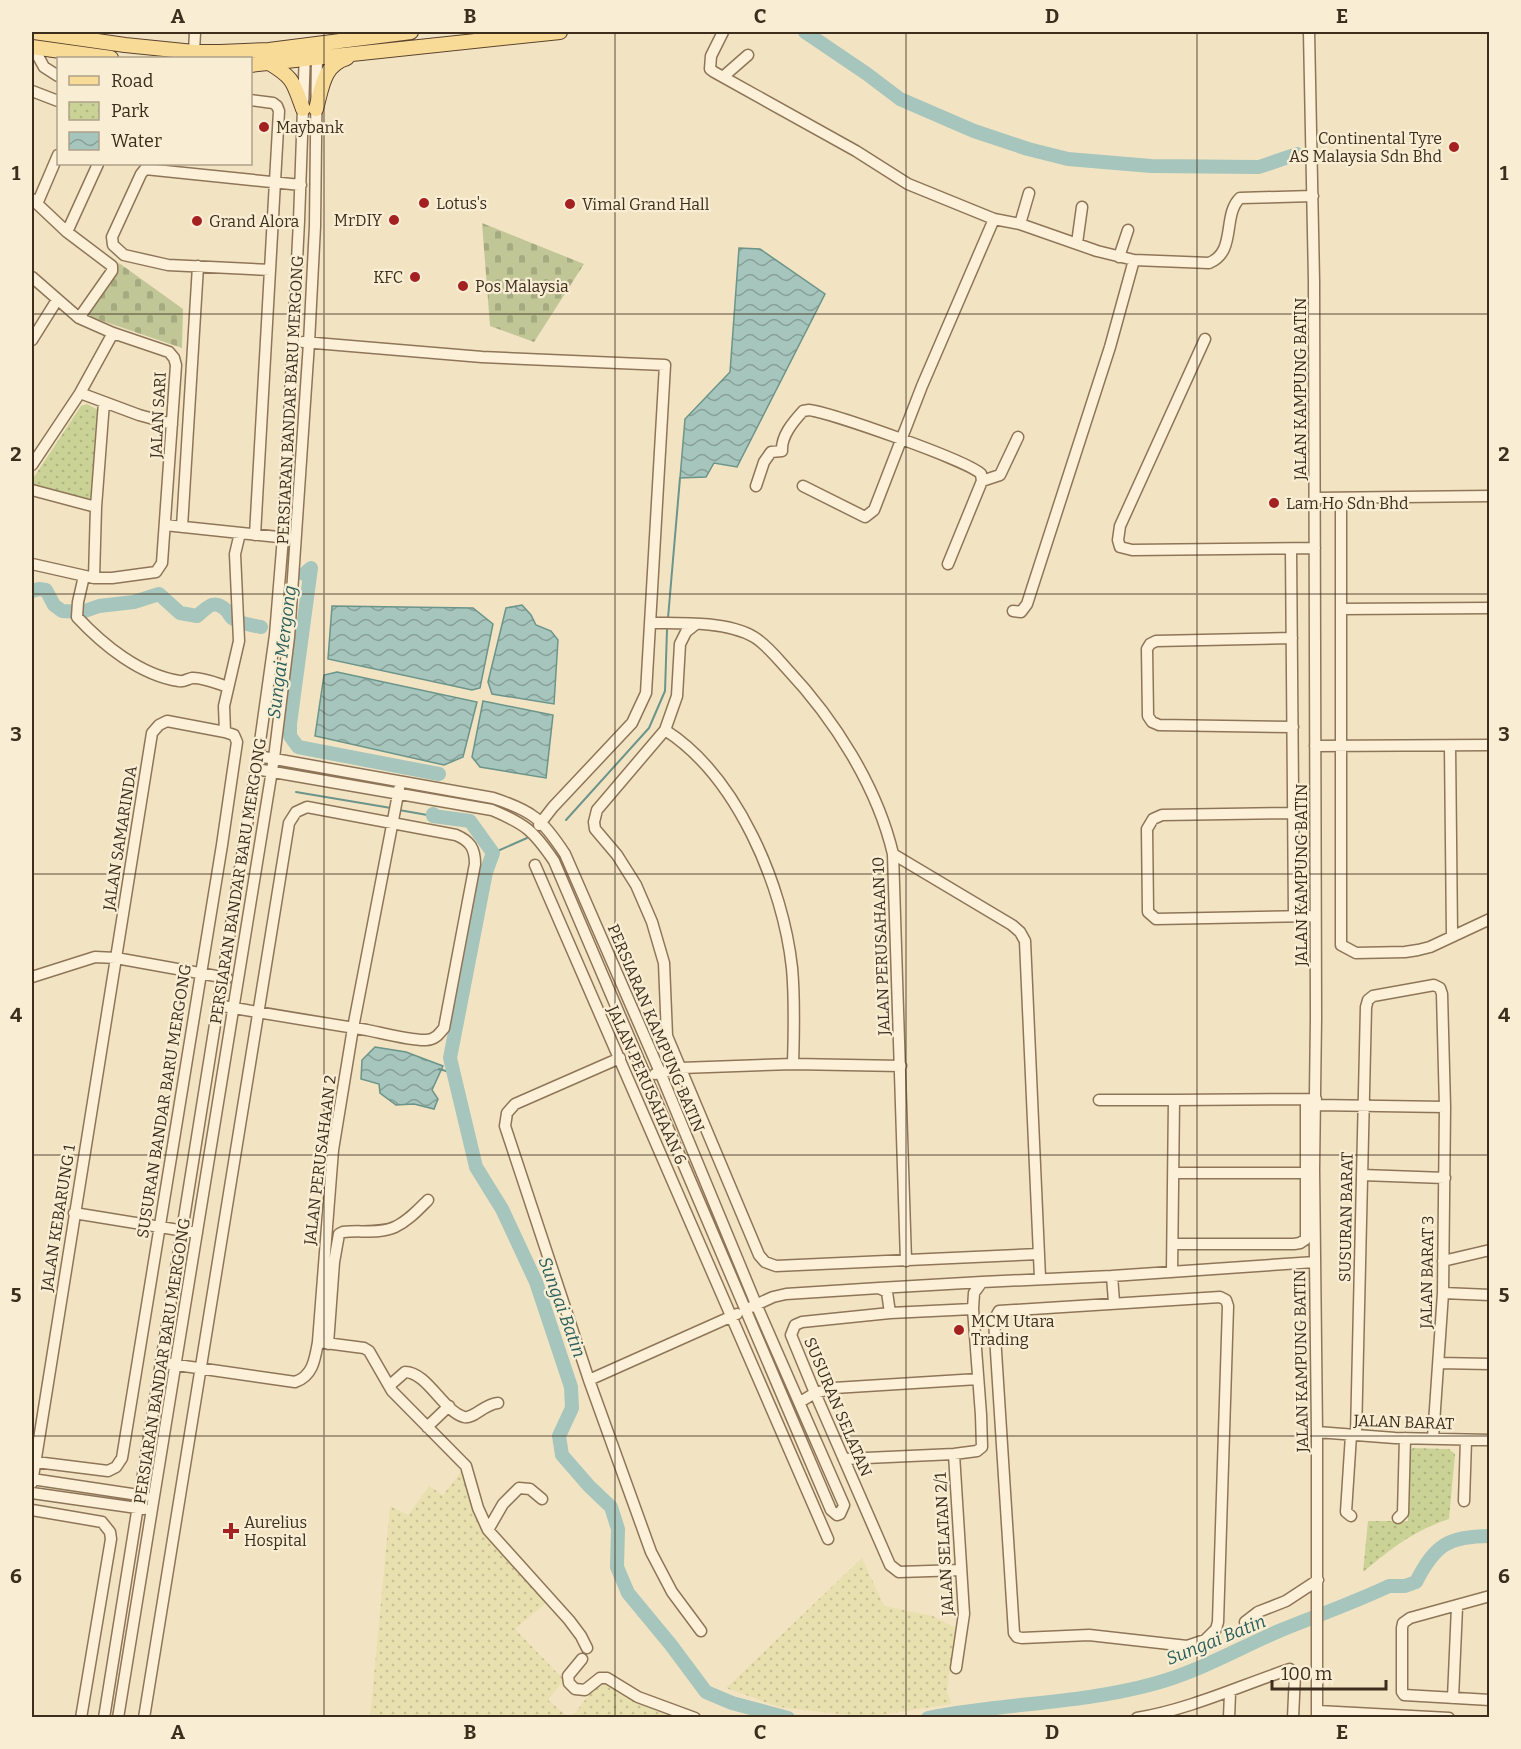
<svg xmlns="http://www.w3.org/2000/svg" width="1521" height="1749" font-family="Bitter,serif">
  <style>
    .farmland { fill: url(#farmland-dots) }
    .cemetery { fill: url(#cemetery-stones) }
    .park { fill: url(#park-dots) }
    .water { fill: url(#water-waves); stroke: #6b948a; stroke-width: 1.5 }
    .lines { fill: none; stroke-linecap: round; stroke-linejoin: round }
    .stream { stroke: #6b948a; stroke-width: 2 }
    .river { stroke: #a6c5bc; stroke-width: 14 }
    .minor-casing { stroke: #8f7558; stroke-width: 13 }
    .major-casing { stroke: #5c432c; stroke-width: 16 }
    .minor { stroke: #fcf1d8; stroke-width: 10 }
    .major { stroke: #f9db98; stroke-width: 14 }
    .grid { fill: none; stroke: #3d2d1d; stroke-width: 1.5; stroke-opacity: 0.55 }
    .poi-dot { fill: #a42122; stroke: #f9eed4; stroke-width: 2 }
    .labels { text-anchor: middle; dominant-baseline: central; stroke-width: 4.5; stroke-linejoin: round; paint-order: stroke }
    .poi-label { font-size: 16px; fill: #3d2d1d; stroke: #f9eed4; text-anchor: start }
    .street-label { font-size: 16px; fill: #3d2d1d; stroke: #f9eed4 }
    .water-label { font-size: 18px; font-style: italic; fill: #2b5f5b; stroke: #f9eed4 }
    .neatline { fill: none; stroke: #3d2d1d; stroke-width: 2 }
    .grid-label { font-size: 20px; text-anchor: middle; font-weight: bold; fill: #3d2d1d }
  </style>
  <defs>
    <pattern id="farmland-dots" width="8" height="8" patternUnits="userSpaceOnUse" patternTransform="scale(1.5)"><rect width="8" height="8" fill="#e9e0b0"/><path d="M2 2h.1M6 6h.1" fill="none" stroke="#c9c097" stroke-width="1.8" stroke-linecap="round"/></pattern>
    <pattern id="cemetery-stones" width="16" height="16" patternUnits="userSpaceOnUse" patternTransform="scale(1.5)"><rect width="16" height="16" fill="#c0c695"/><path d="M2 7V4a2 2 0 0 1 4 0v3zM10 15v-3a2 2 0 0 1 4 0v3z" fill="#a6aa80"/></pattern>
    <pattern id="park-dots" width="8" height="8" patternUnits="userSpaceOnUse" patternTransform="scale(1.5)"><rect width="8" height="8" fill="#cbd296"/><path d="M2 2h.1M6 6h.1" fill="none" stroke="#afb581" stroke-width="1.8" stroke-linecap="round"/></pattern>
    <pattern id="water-waves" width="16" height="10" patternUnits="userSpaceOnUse" patternTransform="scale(1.5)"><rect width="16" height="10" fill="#a6c5bc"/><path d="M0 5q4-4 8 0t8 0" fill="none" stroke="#88a098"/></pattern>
  </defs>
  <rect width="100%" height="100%" fill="#f2e4c3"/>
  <path class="farmland" d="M463,1469L477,1521L547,1602L515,1629L564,1680L548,1700L568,1717L370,1718L390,1506L408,1515L429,1486L443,1495Z
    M862,1558L884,1606L933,1616L956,1628L947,1691L952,1704L866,1717L779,1707L726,1688Z
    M608,1681L685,1718H571L599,1682Z"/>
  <path class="cemetery" d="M482,223L584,264L534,342L490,326Z
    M119,263L183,309L182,348L85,315Z"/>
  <path class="park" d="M87,404L100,411L92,497L87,499L35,486L32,480L81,406Z
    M1413,1448L1449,1449L1455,1454L1449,1519C1413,1531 1392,1548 1363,1572L1368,1521H1408L1409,1452Z"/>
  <path class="water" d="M739,248L760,249L825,294L737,467L714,463L706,477L680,478L685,419L730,372Z
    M522,605L531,615L536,625L551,631L558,640L554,704L492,694L488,682L506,608Z
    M332,606L473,608L493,624L480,688L472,690L328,659Z
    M337,672L477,702L463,757L444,765L315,736L324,675Z
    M483,701L553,715L546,778L480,767L472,757Z
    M375,1047L406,1052L443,1066L432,1090L438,1099L434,1109L414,1104L396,1105L380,1093L379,1084L361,1079L362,1060Z"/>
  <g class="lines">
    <path class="stream" d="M668,618L680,478
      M296,792L391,808
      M399,810L433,816
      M566,820L649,728L665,691L667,630
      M493,853L527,838
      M439,1069L453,1073"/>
    <path class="river" d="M805,32L867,74L900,99L974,131L1028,149L1068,159L1151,166L1259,167L1297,154
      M304,574L311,568L290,724V736L298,747L439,774
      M32,591L39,589L46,590L54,605L62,611L82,612L99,606L134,602L159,594L180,613L197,616C207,608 213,598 226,610C229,613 229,615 232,618C240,624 252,625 261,627
      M433,814V816L470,821L493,853L486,872L450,1058L476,1167L502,1209L536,1282L571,1387L572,1408L559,1436L562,1455L589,1486L611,1507L618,1529L617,1567L628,1593L671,1645L706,1692L732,1703L788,1718
      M928,1718C1003,1703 1080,1704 1153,1684C1198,1672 1237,1649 1279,1631C1316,1616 1353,1603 1389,1586H1405L1416,1582C1435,1545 1448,1536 1490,1536"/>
    <g class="minor-casing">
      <path id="minor" d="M723,32L711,56L710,69L714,72L856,151L908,184L994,219L1020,224L1097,251L1134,260L1209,263C1237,252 1222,215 1240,198L1313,196
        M1309,32L1314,281L1316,1018L1314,1170L1317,1432V1718
        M33,47L44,67L58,76
        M194,52L195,32
        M724,76L748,55
        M32,91L58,101
        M250,100L273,103L277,106L279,111L255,535
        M32,199L67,232L112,266V271L79,318
        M37,204L58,155
        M1020,224L1029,193
        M67,232L98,164
        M1077,243L1082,207
        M1119,257L1128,230
        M270,270L168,265L124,255L113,245L112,237L141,174L145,169L301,185
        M32,277L79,318L113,333L169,352L174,358L176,365L162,563L156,572L112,578H94L32,564
        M1205,339L1120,526L1118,540L1120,547L1132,550L1315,548
        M32,340L57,300
        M303,342L482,357L665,365L646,693L632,723L553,807L539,825
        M80,393L139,415L172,424
        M32,465L80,393L113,333
        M982,481L1000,475L1018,437
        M756,486L764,462L771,452L782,451C781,436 793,422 803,411L809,410C832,413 969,461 981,474L982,481L948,564
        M803,486L865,517L874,510L922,386L994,219
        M32,490L96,507
        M1315,498L1490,496
        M1341,498V945L1356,953L1405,952L1418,950L1430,947L1490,919
        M165,525L288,538
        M182,527L198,266
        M1291,549L1294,916
        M84,576L78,602L77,617C103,645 140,675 179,681C184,682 187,679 192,678C203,677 218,684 228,687
        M94,578L96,507L104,402
        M1341,609L1490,608
        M1013,611L1021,612L1027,604L1110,347L1134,260
        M650,623C681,623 727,621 754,637C767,645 777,658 787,669C834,719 877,786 893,854L906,1261
        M696,624L686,632L680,644L677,696L665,730L597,810L594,822L595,829L617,855L636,885L652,922L664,963L667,1036L759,1255L765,1262L776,1266L1039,1254
        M1292,638L1156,641L1150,644L1147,649L1148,716L1152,722L1159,725L1293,727
        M665,730C737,776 783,885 792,968C795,1000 794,1032 793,1064
        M225,732L224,706L239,641L235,554L240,533
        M1315,746L1490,745
        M1450,746L1452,935
        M256,769L492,810C525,824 533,830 554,861L831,1510L837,1515L840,1514L844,1505L756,1304L660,1072L565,854C542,819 533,811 493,798L258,756
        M1292,813L1162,815L1153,819L1147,829L1148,912L1156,919L1315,916
        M893,854L1012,925L1020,932L1025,941L1040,1278
        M535,865L828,1539
        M32,977L95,957L116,958L227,978
        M620,1058L515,1104L507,1113L505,1126L589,1380L651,1552L672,1592L701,1631
        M655,1074L681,1068L793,1064L901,1066
        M1099,1100H1174
        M1316,1105L1445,1107
        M1175,1173H1306L1312,1171
        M1362,1175L1445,1178
        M74,1213L197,1233
        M1173,1244H1294L1300,1243L1306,1239V1100
        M1443,1261L1490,1250
        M1172,1272L1174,1100L1316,1099
        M1112,1276L1114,1302
        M879,1288L982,1282
        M1443,1293L1490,1295
        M1220,1297L1226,1300L1228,1306L1218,1622L1216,1629L1205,1640L1187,1646L1089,1635L1022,1638L1017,1637L1014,1633L994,1320L999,1311Z
        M751,1307L773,1297L786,1294L879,1288L887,1292L890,1313
        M318,1342L364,1348L369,1351L392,1391L466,1466L478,1508L488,1530L569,1620L581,1636L587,1648
        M328,1344L334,1262L339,1234L343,1232C359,1230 380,1234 395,1227C408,1221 418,1210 428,1200
        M1439,1363L1490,1364
        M170,1364L295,1382C313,1376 315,1359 318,1342L333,1150L353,1028L399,789
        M589,1380L737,1314
        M389,1386L405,1372C427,1372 443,1411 464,1417C474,1419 484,1404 498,1403
        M800,1402L815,1393L834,1388L978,1379
        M427,1427L449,1406
        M1317,1432L1395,1438L1490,1440
        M1356,1435L1366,1007L1368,1000L1373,996L1434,985L1440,988L1442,994L1445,1107L1443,1293L1433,1438
        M954,1454L964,1614L956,1668
        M844,1459L954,1454L977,1451L982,1447L981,1415L973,1309L974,1293L982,1282L1112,1276L1315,1262
        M32,1479L145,1496
        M32,1483L152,733L159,725L167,721L225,732L234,735L237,742L222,845L122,1458L116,1467L108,1471L36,1462
        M32,1493L144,1509
        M1464,1501L1466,1440
        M32,1510L102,1522L110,1532L111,1539L81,1718
        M1351,1516L1346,1512L1351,1435
        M1398,1518L1403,1513L1405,1438
        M488,1530L503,1504L519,1488L530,1489L542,1499
        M961,1570L899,1572L890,1565L815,1393L791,1335L795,1325L802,1322L890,1313L973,1309
        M1490,1596L1410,1618L1403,1623L1402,1628V1692L1404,1695L1490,1700
        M1245,1622L1258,1612L1286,1601L1318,1580
        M582,1659L568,1676L569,1683L575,1689L585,1690L600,1678H607L638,1697L695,1718
        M1453,1698L1457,1607
        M1318,1711L1449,1718
        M104,1718L258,756L275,635L283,537L299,221L305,52
        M118,1718L274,758L289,637L309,343L315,226L317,52
        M144,1718L289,823L296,812L307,807L456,835C470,841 475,848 475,864L444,1028C439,1034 435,1040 426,1040C413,1041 382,1033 367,1030C317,1022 267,1014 217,1005
        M1137,1718C1191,1709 1239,1686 1290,1669L1295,1674L1293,1718
        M1229,1718L1230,1693"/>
    </g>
    <g class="major-casing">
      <path id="major" d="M34,32L125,45L194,52H220L269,50L411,32
        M32,47L111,58
        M269,63C294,78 293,82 303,109
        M250,65L560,32
        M316,109C322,88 323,65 347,58"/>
    </g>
    <use href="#minor" class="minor"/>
    <use href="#major" class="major"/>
  </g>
  <path class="grid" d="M324,32V1718M615,32V1718M906,32V1718M1197,32V1718M32,314H1490M32,594H1490M32,874H1490M32,1155H1490M32,1436H1490"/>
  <g class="poi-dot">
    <circle cx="264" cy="127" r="6"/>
    <circle cx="1454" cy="147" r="6"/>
    <circle cx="424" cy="203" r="6"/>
    <circle cx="570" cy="204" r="6"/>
    <circle cx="394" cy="220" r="6"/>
    <circle cx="197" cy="221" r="6"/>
    <circle cx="415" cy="277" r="6"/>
    <circle cx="463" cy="286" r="6"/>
    <circle cx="1274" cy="503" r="6"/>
    <circle cx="959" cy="1330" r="6"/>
    <path d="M228 1522h6v6h6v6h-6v6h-6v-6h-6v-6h6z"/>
  </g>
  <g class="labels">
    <g class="poi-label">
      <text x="276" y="127">Maybank</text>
      <text x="1442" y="138" text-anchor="end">Continental Tyre<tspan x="1442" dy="18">AS Malaysia Sdn Bhd</tspan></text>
      <text x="436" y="203">Lotus's</text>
      <text x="582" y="204">Vimal Grand Hall</text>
      <text x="382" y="220" text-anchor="end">MrDIY</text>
      <text x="209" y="221">Grand Alora</text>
      <text x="403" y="277" text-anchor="end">KFC</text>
      <text x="475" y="286">Pos Malaysia</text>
      <text x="1286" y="503">Lam Ho Sdn Bhd</text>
      <text x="971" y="1321">MCM Utara<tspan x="971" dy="18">Trading</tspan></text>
      <text x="244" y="1522">Aurelius<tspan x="244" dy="18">Hospital</tspan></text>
    </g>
    <g class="street-label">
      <text transform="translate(1300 389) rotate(-90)">JALAN KAMPUNG BATIN</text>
      <text transform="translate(290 400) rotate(-87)">PERSIARAN BANDAR BARU MERGONG</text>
      <text transform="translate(158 415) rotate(-87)">JALAN SARI</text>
      <text transform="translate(120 838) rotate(-81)">JALAN SAMARINDA</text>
      <text transform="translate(1301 875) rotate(-90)">JALAN KAMPUNG BATIN</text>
      <text transform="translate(238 881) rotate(-81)">PERSIARAN BANDAR BARU MERGONG</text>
      <text transform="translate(881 946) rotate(-92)">JALAN PERUSAHAAN 10</text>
      <text transform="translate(656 1028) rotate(67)">PERSIARAN KAMPUNG BATIN</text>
      <text transform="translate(647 1085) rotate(66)">JALAN PERUSAHAAN 6</text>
      <text transform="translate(164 1101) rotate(-81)">SUSURAN BANDAR BARU MERGONG</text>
      <text transform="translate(320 1160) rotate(-83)">JALAN PERUSAHAAN 2</text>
      <text transform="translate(1346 1217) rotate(-89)">SUSURAN BARAT</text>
      <text transform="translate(58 1218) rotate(-81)">JALAN KEBARUNG 1</text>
      <text transform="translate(1427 1272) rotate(-89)">JALAN BARAT 3</text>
      <text transform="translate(162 1361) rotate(-81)">PERSIARAN BANDAR BARU MERGONG</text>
      <text transform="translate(1301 1361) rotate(-91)">JALAN KAMPUNG BATIN</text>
      <text transform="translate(838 1407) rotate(67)">SUSURAN SELATAN</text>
      <text transform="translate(1404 1422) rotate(2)">JALAN BARAT</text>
      <text transform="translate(944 1544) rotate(-93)">JALAN SELATAN 2/1</text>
    </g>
    <g class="water-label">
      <text transform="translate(282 652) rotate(-83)">Sungai Mergong</text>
      <text transform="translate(562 1307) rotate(70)">Sungai Batin</text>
      <text transform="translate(1216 1640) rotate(-22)">Sungai Batin</text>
    </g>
  </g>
  <rect width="1521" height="1749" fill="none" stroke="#f9eed4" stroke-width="66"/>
  <rect x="57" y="57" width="195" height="108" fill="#f9eed4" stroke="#aea18b" stroke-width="1.5"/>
  <rect x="69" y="76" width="30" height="9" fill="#f9db98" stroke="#aea18b" stroke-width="1.5"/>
  <text x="111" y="87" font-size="18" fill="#3d2d1d">Road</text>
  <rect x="69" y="102" width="30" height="18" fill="url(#park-dots)" stroke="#aea18b" stroke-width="1.5"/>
  <text x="111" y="117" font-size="18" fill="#3d2d1d">Park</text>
  <rect x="69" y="132" width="30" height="18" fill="url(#water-waves)" stroke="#aea18b" stroke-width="1.5"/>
  <text x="111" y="147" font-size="18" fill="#3d2d1d">Water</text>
  <path d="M1272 1680v9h114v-9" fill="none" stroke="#3d2d1d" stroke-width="3"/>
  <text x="1281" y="1680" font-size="18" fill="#3d2d1d" stroke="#f9eed4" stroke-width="4.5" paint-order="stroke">100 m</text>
  <rect x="33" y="33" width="1455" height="1683" class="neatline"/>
  <g class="grid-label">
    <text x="178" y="23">A</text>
    <text x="470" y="23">B</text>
    <text x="760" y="23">C</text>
    <text x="1052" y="23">D</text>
    <text x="1342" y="23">E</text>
    <text x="16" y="180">1</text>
    <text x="1504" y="180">1</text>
    <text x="16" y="461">2</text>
    <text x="1504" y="461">2</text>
    <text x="16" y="741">3</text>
    <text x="1504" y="741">3</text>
    <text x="16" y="1022">4</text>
    <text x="1504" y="1022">4</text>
    <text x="16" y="1302">5</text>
    <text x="1504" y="1302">5</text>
    <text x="16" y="1583">6</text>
    <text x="1504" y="1583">6</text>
    <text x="178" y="1739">A</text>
    <text x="470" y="1739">B</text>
    <text x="760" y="1739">C</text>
    <text x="1052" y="1739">D</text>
    <text x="1342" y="1739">E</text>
  </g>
</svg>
